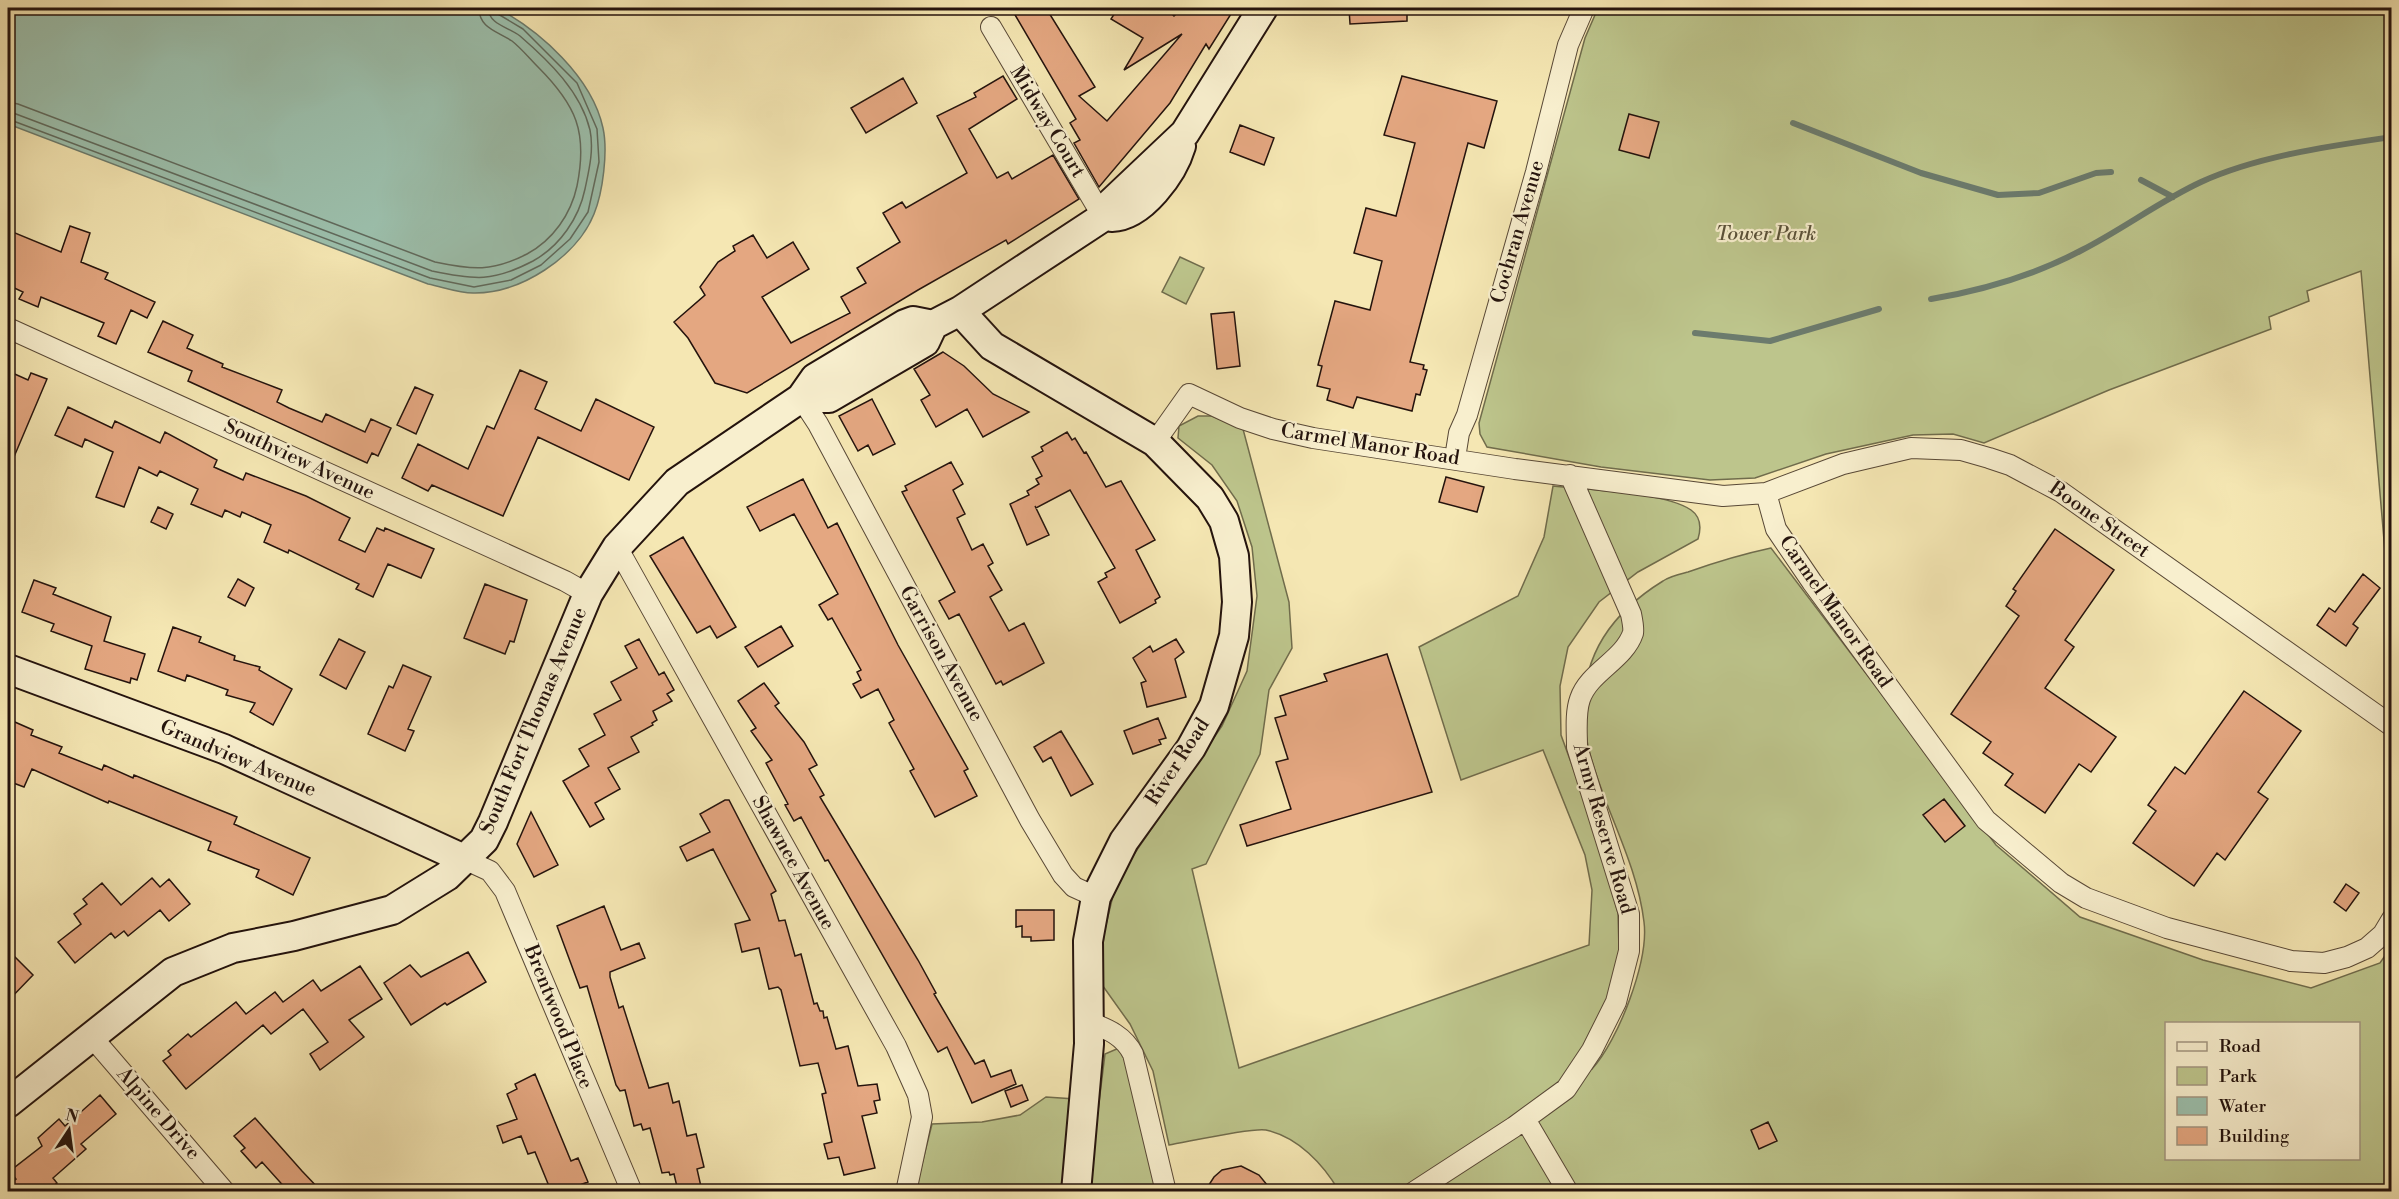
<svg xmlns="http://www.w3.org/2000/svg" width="2399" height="1199" font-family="'Libre Bodoni',serif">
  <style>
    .green { fill: #bdc58c; stroke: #706c4c; stroke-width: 1.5; fill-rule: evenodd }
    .water { fill: #9cc0ad; stroke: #6c7b6d; stroke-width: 1.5 }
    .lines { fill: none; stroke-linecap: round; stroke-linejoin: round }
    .shore { stroke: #606a5d; stroke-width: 1.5 }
    .stream { stroke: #6c7b6d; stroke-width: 6 }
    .building { fill: #e4a781; stroke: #24130d; stroke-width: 1.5 }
    .street-casing { stroke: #584836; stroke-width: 22 }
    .secondary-casing { stroke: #24130d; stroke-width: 32 }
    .street { stroke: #f8efce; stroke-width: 20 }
    .secondary { stroke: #f8efce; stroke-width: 28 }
    .labels { text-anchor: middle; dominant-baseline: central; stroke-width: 4.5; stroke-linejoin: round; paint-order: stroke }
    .street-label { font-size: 20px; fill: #24130d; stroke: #f8efce }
    .park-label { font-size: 20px; font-style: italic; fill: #5a5139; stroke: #f8efce }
  </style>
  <rect width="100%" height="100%" fill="#f5e7b3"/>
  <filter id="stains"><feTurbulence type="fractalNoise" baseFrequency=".00333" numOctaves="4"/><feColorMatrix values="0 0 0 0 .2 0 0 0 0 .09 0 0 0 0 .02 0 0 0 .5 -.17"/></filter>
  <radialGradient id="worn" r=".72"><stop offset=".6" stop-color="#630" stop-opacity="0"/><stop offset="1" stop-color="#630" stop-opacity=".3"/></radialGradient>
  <path class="green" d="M1598,8H2391V679L2388,587L2361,271L2307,291L2309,301L2269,317L2271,329L2109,390L1984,443L1953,434L1913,435L1826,454L1755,478L1710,480L1601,467L1487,447L1480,434L1479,423L1585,38Z
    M1180,257L1204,268L1186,304L1162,292Z
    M1198,416H1212L1243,429L1289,602L1292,648L1269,690L1260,754L1206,864L1192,869L1239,1068L1589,945L1592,890L1585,855L1543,750L1461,780L1419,647L1518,596L1544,537L1553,486C1587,490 1665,492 1691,510C1701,517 1701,529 1698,539L1638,572L1599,602L1568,647L1560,686L1561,735L1596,831L1618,913L1619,951L1608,1009L1580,1054L1592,1069C1618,1041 1649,961 1644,922C1637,864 1607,814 1591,758C1570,682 1595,623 1663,581C1670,576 1680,574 1688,572C1716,562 1743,554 1771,548L1996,845L2080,917L2203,960L2311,988L2380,963L2391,947V1191H1339C1323,1164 1298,1137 1266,1130C1253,1127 1187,1142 1169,1145L1153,1071L1130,1024L1100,982L1104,933L1117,879L1222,726L1247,671L1257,596L1252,547L1237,501L1212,465L1178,438L1179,426ZM2166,1024H2358V1158H2166Z
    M1119,1048L1129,1066L1159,1191L1088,1192L1105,1054Z
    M1046,1097L1075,1099L1064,1191L915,1192L932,1124L982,1122L1020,1115Z"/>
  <path class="water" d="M8,8H497C540,31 592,77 603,128C608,151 603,192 594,214C577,257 520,294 473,293C459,293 443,287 428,284L8,124Z"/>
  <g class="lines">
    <path class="shore" d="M8,102L18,104L435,262C473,270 492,272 527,254C553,240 571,214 577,186C588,132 576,105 538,67C530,59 521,48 512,41C497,31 479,28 479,8
      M8,111L432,271C475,280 493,282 533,261C560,246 579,218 585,189C589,170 594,150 590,130C581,92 549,61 520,36C509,27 489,25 488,8
      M8,119L430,278L474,287L511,280L541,265L570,239L588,212L599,162L597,129L577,83L523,29L498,14L495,8"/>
    <path class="stream" d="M1793,123L1921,173L1998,195L2039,193L2096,173L2111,172
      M2141,180L2173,197
      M1931,299C1984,290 2035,275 2082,250C2123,229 2160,201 2201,182C2258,156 2330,146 2392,137
      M1695,333L1770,341L1879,309"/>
  </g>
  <path class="building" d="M1011,8H1046L1095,87L1079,96L1107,121L1182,34L1124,70L1143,38L1111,19L1118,8H1166L1174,16L1183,8H1221L1231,14L1209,49L1206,44L1170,103L1099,187L1074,143L1080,140L1070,123L1076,119Z
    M1349,8H1407V21L1350,24Z
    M1003,76L1017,99L969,129L997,178L1008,172L1012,179L1053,155L1079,199L1008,244L1006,240L918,290L747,393L715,383L688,338L674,322L705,295L700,287L718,262L735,251L733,246L753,235L767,258L793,242L809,269L762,297L791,343L850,313L841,297L866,283L857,268L900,242L883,213L902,202L906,208L967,173L937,116L976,97L974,93Z
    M1402,76L1497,101L1484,148L1468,143L1410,362L1424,365L1423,369L1427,370L1420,395L1416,394L1412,411L1357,397L1353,408L1327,400L1330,389L1317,386L1322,366L1318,365L1335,301L1370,310L1382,261L1354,253L1366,208L1396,216L1415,143L1384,135Z
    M903,78L917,103L866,133L851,108Z
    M1629,114L1659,122L1649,158L1619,150Z
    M1240,125L1274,138L1264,165L1230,152Z
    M70,226L90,233L81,262L108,273L105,279L155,302L147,318L131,310L116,344L98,336L104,323L41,297L38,307L19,299L23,292L8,285V230L61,252Z
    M1234,312L1240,366L1217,369L1211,314Z
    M163,321L193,335L187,348L223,364L222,367L282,390L277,402L289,408L322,422L326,414L365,432L371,419L391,428L378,456L372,453L367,463L188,381L192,371L148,352Z
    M943,352L964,366L993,394L1029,412L983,437L967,409L936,427L921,400L930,395L914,369Z
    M520,370L547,382L535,409L581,431L596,399L654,427L629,480L538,437L503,516L432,485L428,491L402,478L418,444L468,469L487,426L494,429Z
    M8,371L28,380L31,373L47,379L8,471Z
    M415,387L433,395L416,434L397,425Z
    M872,399L895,444L873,455L868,445L858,451L839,416Z
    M68,407L112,428L115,421L160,443L165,432L217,460L214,467L243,480L246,473L306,496L350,518L339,540L365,552L377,528L384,531L385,528L434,549L421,578L388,564L373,597L356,589L359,584L289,550L288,553L264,542L271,525L242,512L240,517L225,510L222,517L191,504L198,489L160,471L157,476L139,467L124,507L96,497L113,452L85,439L82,447L55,435Z
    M1067,432L1072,440L1075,438L1084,453L1086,452L1106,487L1121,481L1155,540L1136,550L1160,597L1155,600L1156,603L1120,623L1098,582L1107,577L1105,573L1115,568L1070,490L1036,508L1035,506L1049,535L1027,545L1010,504L1029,495L1027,491L1039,484L1036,479L1042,476L1032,457L1043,451L1041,447Z
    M951,462L963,484L953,490L965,514L957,518L972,550L983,544L993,563L988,566L1002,590L990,597L1009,631L1024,623L1044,663L1003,685L1001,681L996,684L959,614L949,619L939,601L955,592L902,492L907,490L905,486Z
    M1446,477L1484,487L1477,512L1439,502Z
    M803,479L828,528L837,523L898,645L968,769L964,771L977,796L935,817L910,771L914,769L889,723L894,720L878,689L861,698L853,684L861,680L857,672L861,670L832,618L828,620L819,605L838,594L794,514L760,531L747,507Z
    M158,507L173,514L166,529L151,522Z
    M2055,529L2114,570L2065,640L2074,647L2045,688L2116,737L2091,772L2079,764L2045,813L2005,785L2013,774L1983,753L1991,742L1951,714L2019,616L2006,606L2016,591L2013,589Z
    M683,537L736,627L717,638L710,626L697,633L650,556Z
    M2363,574L2380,588L2353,624L2358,628L2346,646L2317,625L2329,608L2335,612Z
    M238,579L254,588L245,606L228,597Z
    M34,580L56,588L53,594L111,617L104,641L145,654L137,680L131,678L130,683L85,669L92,646L51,631L54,624L22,612Z
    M485,584L527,600L514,642L510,641L505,654L464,638Z
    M781,626L793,646L758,667L745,647Z
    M173,627L201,637L199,642L235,656L234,660L260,667L259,670L292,689L273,725L250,712L255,703L226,695L228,690L187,675L185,681L158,671Z
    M339,639L365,652L346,689L320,675Z
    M639,639L659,675L664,672L674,690L667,694L672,701L653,711L657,720L652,723L653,725L631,737L639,752L608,768L620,789L595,803L604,819L590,827L563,781L589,766L579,749L605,735L594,714L621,700L611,682L637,668L625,646Z
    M1176,639L1184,652L1175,659L1186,697L1147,707L1141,683L1146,681L1133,658L1150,646L1153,652Z
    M1387,654L1432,792L1247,846L1240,825L1291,809L1276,762L1288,759L1275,718L1286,715L1280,696L1327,681L1324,674Z
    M403,665L431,677L408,729L414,731L405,751L368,734L389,686L393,688Z
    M764,683L779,703L775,706L804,742L817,765L809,769L824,795L820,797L918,960L936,993L934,994L975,1064L984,1060L991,1077L1011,1070L1016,1084L972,1103L947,1047L938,1052L828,860L825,861L801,817L794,821L785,805L788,804L766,763L772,760L751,731L756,728L738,701Z
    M2244,691L2301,731L2258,792L2268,799L2225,860L2217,853L2194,886L2133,843L2156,811L2148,805L2175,767L2185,774Z
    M1158,718L1166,738L1159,740L1161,744L1133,754L1124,731Z
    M8,719L33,730L31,735L62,747L59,753L102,770L104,765L133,778L134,775L237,817L234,824L310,858L293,895L256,877L259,870L208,850L211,842L109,801L108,803L32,769L24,787L8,781L13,760L8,758Z
    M1061,731L1093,784L1071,796L1051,757L1043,762L1034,747Z
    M1944,799L1965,826L1945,842L1923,815Z
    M725,800H729L776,891L771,894L779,921L785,920L795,956L801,954L814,1004L817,1003L820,1011H823L824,1018L827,1017L836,1049L848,1046L858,1086L877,1084L880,1100L874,1101L877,1113L862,1116L875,1168L844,1175L839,1157L828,1159L824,1144L832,1142L822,1094L826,1093L818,1063L800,1066L781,990L778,987L769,989L759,948L742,952L735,924L750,920L713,849L687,861L680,847L710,832L700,814Z
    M531,812L558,865L534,877L517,844Z
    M152,878L160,887L169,879L190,904L169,921L160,910L128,936L124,931L115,938L111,933L75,963L58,942L81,924L74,914L87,904L83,899L102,883L121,905Z
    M2346,884L2359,893L2346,911L2334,902Z
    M604,906L621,950L639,943L645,958L610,972V977L619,1008L623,1006L649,1088L668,1083L673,1103L679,1101L687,1136L696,1134L704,1167L697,1169L702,1191H678L674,1174L670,1175L669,1172L662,1173L650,1128L643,1130L641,1124L634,1126L625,1090L620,1091L616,1085L587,986L580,988L557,926Z
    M1016,910H1054V940L1031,941V937H1022V926L1016,927Z
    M8,950L33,975L8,1001Z
    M468,952L486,982L447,1005L445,1003L411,1025L384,983L410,965L421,977Z
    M360,966L382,999L349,1020L364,1037L320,1070L310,1054L328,1042L303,1009L271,1034L263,1025L186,1089L163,1061L171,1055L168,1051L188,1034L191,1037L236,1002L246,1014L275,992L283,1002L313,980L321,991Z
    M535,1074L571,1161L578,1158L588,1182L563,1191H551L535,1152L528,1154L521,1136L503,1143L497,1126L517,1119L507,1094L517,1089L515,1084Z
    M1022,1085L1028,1100L1011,1107L1005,1091Z
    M100,1095L116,1114L81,1144L86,1149L53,1178L57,1183L46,1191H8V1185L16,1179L10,1171L42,1146L38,1138L59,1119L65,1126Z
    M255,1118L302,1171L321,1191H288L262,1162L256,1168L241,1151L245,1148L234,1136Z
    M1768,1122L1777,1141L1759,1149L1751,1130Z
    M1241,1166L1259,1175L1272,1191H1205L1214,1177L1222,1170Z"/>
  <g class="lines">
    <g class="street-casing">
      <path id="street" d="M991,27L1103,217
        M8,328L565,581L588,594
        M801,398L818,424L1030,820L1063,875L1074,887L1096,897
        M1155,442L1189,394L1240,418L1273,429L1313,438L1515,469L1723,496L1766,493L1843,464L1911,448L1961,450L1989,458L2010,465L2061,492L2392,726
        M1455,458L1459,433L1467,415L1536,172L1568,45L1584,8
        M1766,493L1776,529L1812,582L1986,820L2061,883L2086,898L2167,928L2291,961L2324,963L2347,957L2367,948L2383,934L2392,919
        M617,547L896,1046L918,1095L922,1117L906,1192
        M464,859L490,871L505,891L632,1192
        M1089,1022C1108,1029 1124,1036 1133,1054L1166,1192
        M91,1036L225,1192
        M1525,1119L1568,1192
        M1414,1192L1514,1127L1566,1089L1592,1050L1616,1002L1629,951V914L1577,747C1577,732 1575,713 1580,699C1589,672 1624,660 1633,633C1634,628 1632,619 1631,614L1570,475"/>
    </g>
    <g class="secondary-casing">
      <path id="secondary" d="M1112,217C1142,216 1173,173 1181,146
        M960,311L992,346L1155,442L1210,498L1224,521L1234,556L1237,602L1234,636L1214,706L1191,748L1124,841L1096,897L1088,941L1089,1044L1076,1192
        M801,398H829L925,342L933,325L960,311L1103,217L1111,203L1185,133L1263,8
        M8,669L224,749L464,859
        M8,1103L173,972L233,948L294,936L392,910L447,876L484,840L493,822L588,594L617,547L677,482L801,398L815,378L905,324L913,321L933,325"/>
    </g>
    <use href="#street" class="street"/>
    <use href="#secondary" class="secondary"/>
  </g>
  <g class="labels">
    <g class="street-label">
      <text transform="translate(1047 122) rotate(59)">Midway Court</text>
      <text transform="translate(1518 232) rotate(-74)">Cochran Avenue</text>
      <text transform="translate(1370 445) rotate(9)">Carmel Manor Road</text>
      <text transform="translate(299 460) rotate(25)">Southview Avenue</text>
      <text transform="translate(2099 520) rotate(35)">Boone Street</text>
      <text transform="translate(1835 612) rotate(55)">Carmel Manor Road</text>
      <text transform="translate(941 654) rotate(61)">Garrison Avenue</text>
      <text transform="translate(534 721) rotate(-67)">South Fort Thomas Avenue</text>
      <text transform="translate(238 759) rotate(23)">Grandview Avenue</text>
      <text transform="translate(1178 762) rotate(-57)">River Road</text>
      <text transform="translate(1603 829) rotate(74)">Army Reserve Road</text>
      <text transform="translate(793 863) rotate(61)">Shawnee Avenue</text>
      <text transform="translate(558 1017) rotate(68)">Brentwood Place</text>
      <text transform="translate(158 1114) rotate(49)">Alpine Drive</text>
    </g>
    <g class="park-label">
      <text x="1766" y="234">Tower Park</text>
    </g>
  </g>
  <rect width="2399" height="1199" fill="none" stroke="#f5e7b3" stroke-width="30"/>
  <rect x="9" y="9" width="2381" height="1181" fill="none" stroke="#24130d" stroke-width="3"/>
  <rect x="15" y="15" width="2369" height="1169" fill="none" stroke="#24130d" stroke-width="1.5"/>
  <rect x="2165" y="1022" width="195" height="138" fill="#f8efce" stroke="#a39781" stroke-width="1.5"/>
  <rect x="2177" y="1042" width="30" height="9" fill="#f8efce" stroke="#a39781" stroke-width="1.5"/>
  <text x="2219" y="1052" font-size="18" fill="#24130d">Road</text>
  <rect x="2177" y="1067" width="30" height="18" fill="#bdc58c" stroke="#a39781" stroke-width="1.5"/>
  <text x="2219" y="1082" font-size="18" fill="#24130d">Park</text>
  <rect x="2177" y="1097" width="30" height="18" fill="#9cc0ad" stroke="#a39781" stroke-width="1.5"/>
  <text x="2219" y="1112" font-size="18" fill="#24130d">Water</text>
  <rect x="2177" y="1127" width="30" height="18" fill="#e4a781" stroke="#a39781" stroke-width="1.5"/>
  <text x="2219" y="1142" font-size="18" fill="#24130d">Building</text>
  <g transform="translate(69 1130) rotate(13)" stroke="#f8efce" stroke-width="4.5" paint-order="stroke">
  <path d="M0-4.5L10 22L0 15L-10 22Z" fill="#24130d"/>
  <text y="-9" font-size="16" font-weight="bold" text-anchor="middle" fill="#24130d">N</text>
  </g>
  <rect width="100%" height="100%" filter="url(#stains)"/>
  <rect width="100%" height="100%" fill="url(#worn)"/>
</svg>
